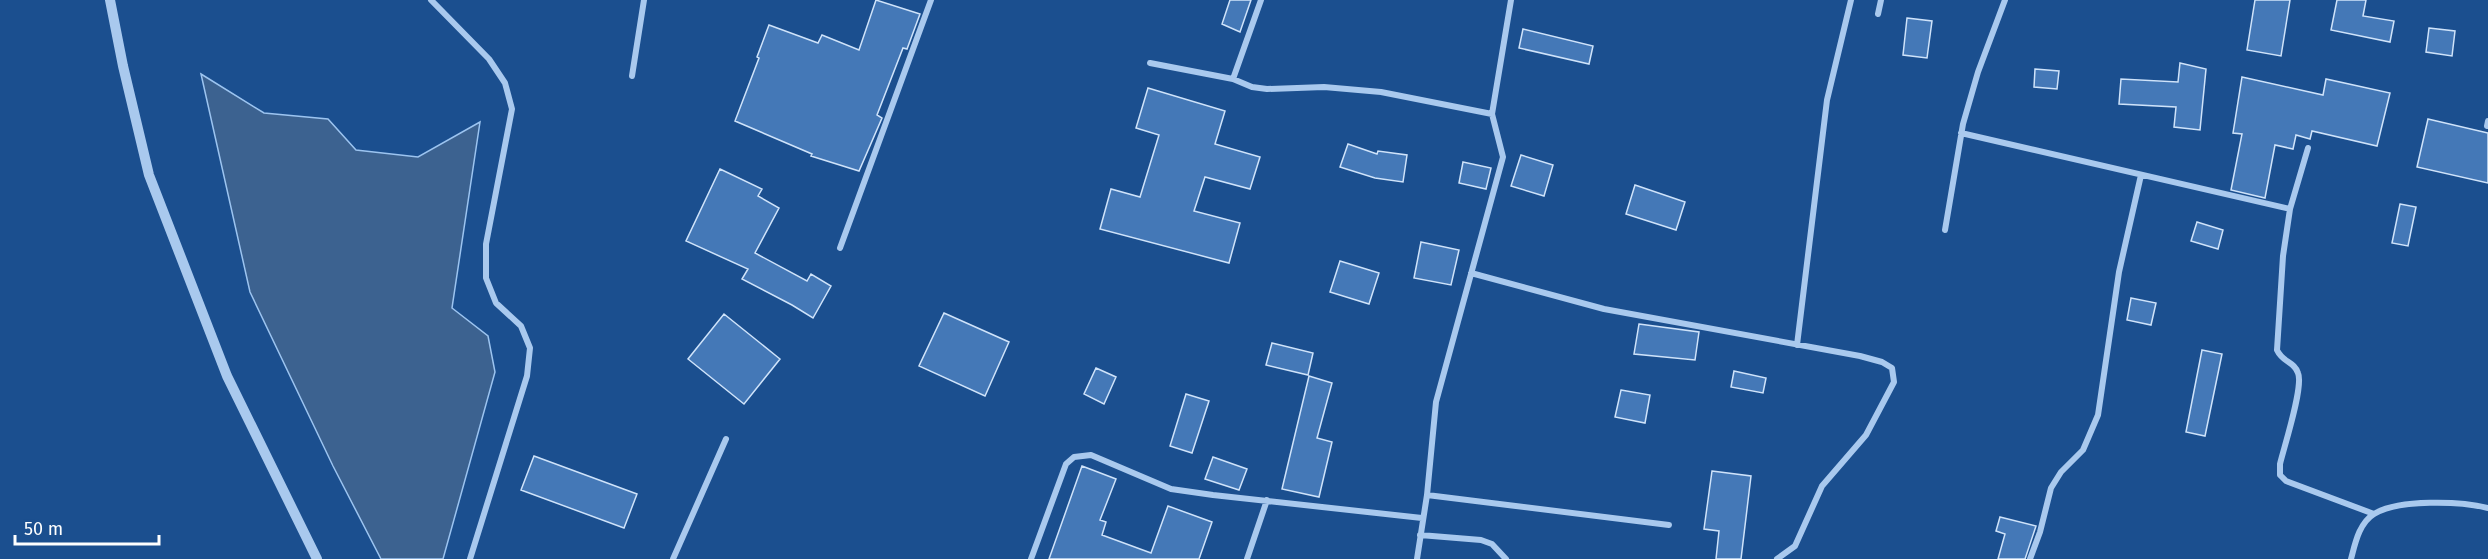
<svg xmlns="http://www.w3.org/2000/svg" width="2488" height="559" font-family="'Fira Sans',sans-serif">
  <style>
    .water { fill: #3c6290; stroke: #9cc4f0; stroke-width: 1.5 }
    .building { fill: #4478b7; stroke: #cfe3fa; stroke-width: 1.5 }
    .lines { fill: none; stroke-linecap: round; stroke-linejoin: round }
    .minor { stroke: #a9c9ee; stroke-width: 6 }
    .tertiary { stroke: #a9c9ee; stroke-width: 10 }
  </style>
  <rect width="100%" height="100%" fill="#1b4f8f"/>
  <path class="water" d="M201,74L264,113L328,119L356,150L418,157L480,122L452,308L488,336L495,372L443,559H381L333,466L250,292Z"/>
  <path class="building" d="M876,0L920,14L907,49L903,48L877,115L882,118L859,171L811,156L812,154L735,121L759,58L757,57L769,25L818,43L822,35L859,50Z
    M1230,0H1251L1240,32L1222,24Z
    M2255,0H2290L2281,56L2247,50Z
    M2337,0H2366L2363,16L2394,21L2390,42L2331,30Z
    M1907,18L1932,21L1927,58L1903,55Z
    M2429,28L2455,31L2452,56L2426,52Z
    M1523,29L1593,46L1589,64L1519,48Z
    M2180,63L2206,69L2200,130L2174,127L2176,107L2119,104L2121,79L2178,82Z
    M2035,69L2059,71L2057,89L2034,87Z
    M2242,77L2323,95L2326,79L2390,93L2377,146L2312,131L2310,139L2296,135L2293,149L2275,145L2265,198L2231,190L2242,134L2233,133Z
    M1148,88L1225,111L1215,144L1260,157L1250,189L1205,177L1194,211L1240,223L1229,263L1100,229L1111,189L1140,197L1159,135L1136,128Z
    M2428,119L2488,133V183L2417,167Z
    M1348,144L1377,154L1378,151L1407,155L1403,182L1375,178L1340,167Z
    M1521,155L1553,165L1544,196L1511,186Z
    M1463,162L1491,168L1486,189L1459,183Z
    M720,169L762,189L758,196L779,208L755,253L807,281L811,274L831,286L813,318L792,305L742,279L748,269L686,241Z
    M1635,185L1685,202L1676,230L1626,214Z
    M2400,204L2416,207L2408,246L2392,243Z
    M2197,222L2223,230L2218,249L2191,241Z
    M1421,242L1459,250L1451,285L1414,278Z
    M1340,261L1379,273L1369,304L1330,292Z
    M2131,298L2156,303L2151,325L2127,320Z
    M944,313L1009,342L985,396L919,366Z
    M724,314L780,359L744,404L688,359Z
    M1639,324L1699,332L1695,360L1634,354Z
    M1272,343L1313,353L1308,375L1266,365Z
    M2202,350L2222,354L2205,436L2186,432Z
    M1096,368L1116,377L1104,404L1084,394Z
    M1734,371L1766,378L1763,393L1731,387Z
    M1309,376L1332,383L1317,438L1332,442L1319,497L1282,489Z
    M1621,390L1650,395L1645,423L1615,417Z
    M1186,394L1209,401L1192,453L1170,446Z
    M534,456L637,494L624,528L521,490Z
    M1213,457L1247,469L1239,490L1205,479Z
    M1082,466L1116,479L1100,520L1106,522L1102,535L1151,553L1168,506L1212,522L1199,559H1049Z
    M1712,471L1751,476L1741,559H1716L1719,531L1704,529Z
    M2000,517L2036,526L2025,559H1998L2005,534L1996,531Z"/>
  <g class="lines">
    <path class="minor" d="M431,0L489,59L505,83L512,109L486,244V278L496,303L521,326L530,348L527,376L470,559
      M1878,14L1881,0
      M1150,63L1233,79L1252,87L1267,89L1324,87L1381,92L1492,114
      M632,76L644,0
      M1233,79L1261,0
      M2487,126L2488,121
      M1961,133L2290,209
      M2308,148L2290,209L2283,256L2277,350C2283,363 2294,361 2298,373C2304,386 2284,447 2280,464V475L2286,481L2374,514
      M1945,230L1963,124L1978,72L2005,0
      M840,248L931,0
      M1471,273L1604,309L1860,356L1882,362L1892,368L1894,382L1866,435L1822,486L1795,546L1777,559
      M1797,345L1827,100L1851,0
      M1427,495L1669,525
      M1420,535L1481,540L1492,544L1506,559
      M673,559L726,439
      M1031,559L1066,464L1074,457L1091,455L1171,489L1213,495L1422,518
      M1247,559L1267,500
      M1417,559L1427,495L1436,402L1503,157L1492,114L1511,0
      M2030,559L2040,532L2051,488L2061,472L2083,450L2098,415L2119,272L2141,175
      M2351,559C2355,544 2359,523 2374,514C2398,499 2461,501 2488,508"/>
    <path class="tertiary" d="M110,0L123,66L149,175L227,376L317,559"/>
  </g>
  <path d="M15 535v9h144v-9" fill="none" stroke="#ffffff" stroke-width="3"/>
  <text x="24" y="535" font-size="18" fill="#ffffff" stroke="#1b4f8f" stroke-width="4.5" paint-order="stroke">50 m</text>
</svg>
